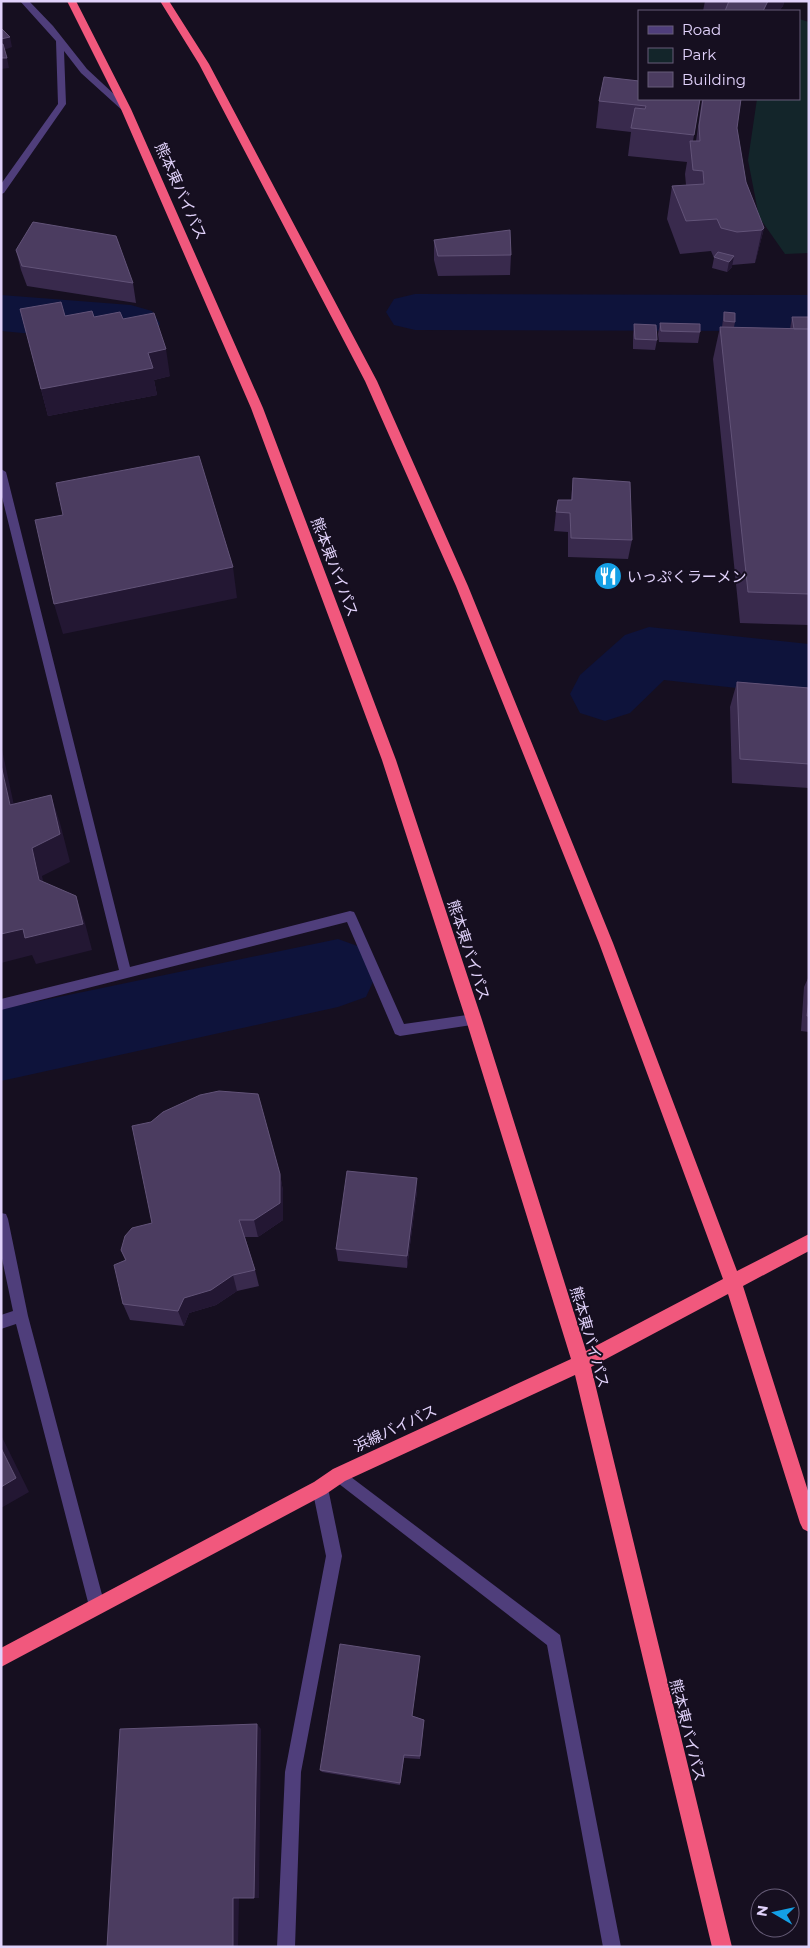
<svg xmlns="http://www.w3.org/2000/svg" width="810" height="1948" font-family="Montserrat,'Noto Sans JP',sans-serif">
  <style>
    .green { fill: #13252a }
    .lines { fill: none; stroke-linecap: round; stroke-linejoin: round }
    .river { fill: #0e133b; fill-rule: evenodd }
    .minor { fill: #4f3e7b; fill-rule: evenodd }
    .highway { fill: #f1587d; fill-rule: evenodd }
    .wall { fill: #392a4d }
    .shaded-wall { fill: #231733 }
    .building { fill: #4b3c60; stroke: #625378 }
    .labels { text-anchor: middle; dominant-baseline: central; stroke-width: 4; stroke-linejoin: round; paint-order: stroke }
    .street-label { font-size: 15px; fill: #e1d2fb; stroke: #160f20 }
    .poi-label { font-size: 15px; fill: #e1d2fb; stroke: #160f20; text-anchor: start }
  </style>
  <rect width="100%" height="100%" fill="#160f20"/>
  <path class="green" d="M799,19L809,22V253L785,254L759,217L748,160L757,99H799Z"/>
  <g class="lines">
    <path class="river" d="M415,294L809,295V331L415,330L394,325L386,312L394,299Z
      M1,295L131,305L152,311L160,324L152,337L131,343L1,331Z
      M649,627L809,644V696L664,680L630,713L605,721L580,713L570,694L580,675L625,635Z
      M338,939L366,949L377,973L366,997L338,1007L1,1081V1009Z"/>
    <path class="minor" d="M20,1H29L53,26L87,69L130,109L123,111L81,73L64,51L66,104L4,193L1,194V184L58,104L56,41Z
      M1,469L6,472L130,967L350,911L354,912L356,916L404,1024L474,1014L478,1016L480,1020L478,1024L400,1036L395,1034L347,922L1,1010V999L119,970L1,493Z
      M1,1213L6,1214L8,1219L28,1316L105,1606L103,1612L97,1614L91,1612L89,1606L16,1324L1,1329V1315L13,1311L1,1254Z
      M339,1468L560,1635L621,1947H603L547,1645L334,1480L332,1475L334,1470Z
      M320,1480L325,1483L328,1488L342,1556L301,1772L295,1947H277L285,1772L326,1556L312,1488L315,1483Z"/>
    <path class="highway" d="M67,1H76L131,109L263,408L396,760L482,1020L586,1351L723,1279L599,943L456,586L365,381L199,64L160,1H169L209,64L377,381L468,586L613,943L737,1271L809,1234V1251L743,1286L809,1494V1532L803,1529L800,1523L728,1294L591,1367L732,1947H712L575,1375L345,1481L326,1494L1,1667V1648L314,1482L333,1469L571,1359L466,1020L382,760L251,408L121,109Z"/>
  </g>
  <path class="wall" d="M705,1H784L783,6L779,11H703Z
    M700,99L693,141H696L702,99H741L737,128L746,182L764,228L755,263L732,265V267L727,272L712,268L714,258L711,251L680,254L667,219L672,186L686,185L685,174L687,162L628,156L631,132L596,128L599,101Z
    M434,240L511,255L510,275L438,276L434,260Z
    M16,250L133,283L136,303L27,286L21,270Z
    M20,309L65,316L94,317L123,319L170,376L154,380L157,395L48,416Z
    M724,312L735,322L734,327L790,329L792,317H809V625L740,623L713,359L720,327H722Z
    M660,323L700,332L698,343L659,342L658,334Z
    M634,324L657,340L655,350L633,349V335Z
    M573,478L632,540L628,559L568,557V532L554,531L556,512L571,500Z
    M737,682L809,688V788L732,783L730,707Z
    M809,976V1032L801,1031L804,987Z
    M280,1174L283,1191V1220L258,1237H245L255,1270L259,1286L237,1291L216,1305L189,1313L184,1326L130,1320L123,1304L125,1260L121,1250L152,1223Z
    M417,1191L407,1268L338,1261L336,1249Z
    M413,1716L424,1720L420,1759L404,1758L400,1785L322,1772L320,1770Z"/>
  <path class="shaded-wall" d="M768,1H784L783,6L779,11H763Z
    M10,37L12,47L1,51V39Z
    M1,58H7L9,68L1,69Z
    M764,228L756,260L755,263L762,230Z
    M734,256L732,267L727,272L729,262Z
    M166,349L170,376L154,380L157,395L48,416L41,389L148,353Z
    M233,567L237,598L63,634L54,604Z
    M1,745L20,833L10,805L1,765Z
    M51,795L60,823L70,862L42,876L49,907L39,880L32,848Z
    M76,896L85,923L92,950L36,964L32,955L1,963V934Z
    M280,1174L283,1191V1220L258,1237L254,1220Z
    M417,1178V1191L407,1268V1256Z
    M233,1275L237,1291L216,1305L189,1313L184,1326L178,1311L184,1298Z
    M1,1435L29,1492L1,1508Z
    M257,1724L261,1729L259,1898H254Z
    M233,1898H239L238,1947H233Z"/>
  <path class="building" d="M729,1H768L763,11H725Z
    M1,28L10,37L1,39Z
    M1,44H3L7,58H1Z
    M604,77L639,81V99H700L694,135L631,128L635,108L645,109L646,106L599,101Z
    M703,99H741L737,128L746,182L764,228L762,230L737,232L721,228L717,219L686,221L672,186L704,184L703,171L693,170L690,141H700L699,126Z
    M33,222L116,236L133,283L22,266L16,250Z
    M510,230L511,255L438,256L434,240Z
    M718,252L734,256L729,262L714,257Z
    M61,302L65,316L92,311L94,317L120,312L123,319L154,313L166,349L148,353L153,368L41,389L20,309Z
    M724,312L735,313V322L724,321Z
    M792,317H809V329H794Z
    M660,323L700,324V332L661,331Z
    M634,324L656,325L657,340L635,339Z
    M720,327L809,329V594L748,592Z
    M199,456L233,567L54,604L35,520L63,515L56,483Z
    M573,478L630,482L632,540L571,538L570,513L556,512L558,500H572Z
    M737,682L809,688V764L740,759Z
    M1,765L10,805L51,795L60,834L32,848L39,880L76,896L83,924L25,938L23,929L1,934Z
    M809,999V1016H807Z
    M219,1091L258,1094L280,1174V1203L254,1220H239L255,1270L233,1275L211,1290L184,1298L178,1311L123,1304L114,1265L126,1260L121,1250L125,1236L132,1228L152,1223L132,1126L151,1122L163,1112L200,1095Z
    M347,1171L417,1178L407,1256L336,1249Z
    M1,1448L16,1478L1,1487Z
    M340,1644L420,1656L412,1716L424,1720L420,1756L404,1755L400,1783L320,1770Z
    M257,1724L254,1898H233V1947H107L120,1729Z"/>
  <defs>
    <g id="restaurant-disc" transform="scale(1.4375)"><circle r="9.5" fill="#14a0e6" stroke="#160f20"/><path d="M-5-6h1v4h1v-4h1v4h1v-4h1v5L-1.5 .5V6h-2V.5L-5-1ZM5-6V6H3V1.5H1.5Q1.5-4 5-6Z" fill="#fff"/></g>
  </defs>
  <g fill-rule="evenodd">
    <use href="#restaurant-disc" x="608" y="576"/>
  </g>
  <g class="labels">
    <g class="street-label">
      <text transform="translate(181 191) rotate(66)">熊本東バイパス</text>
      <text transform="translate(335 567) rotate(69)">熊本東バイパス</text>
      <text transform="translate(469 950) rotate(72)">熊本東バイパス</text>
      <text transform="translate(590 1337) rotate(74)">熊本東バイパス</text>
      <text transform="translate(395 1428) rotate(-25)">浜線バイパス</text>
      <text transform="translate(688 1730) rotate(76)">熊本東バイパス</text>
    </g>
    <g class="poi-label">
      <text x="627" y="576">いっぷくラーメン</text>
    </g>
  </g>
  <rect width="810" height="1948" fill="none" stroke="#e1d2fb" stroke-width="5"/>
  <rect x="638" y="10" width="162" height="90" fill="#160f20" stroke="#675d78"/>
  <rect x="648" y="26" width="25" height="8" fill="#4f3e7b" stroke="#675d78"/>
  <text x="682" y="35" font-size="15" fill="#e1d2fb">Road</text>
  <rect x="648" y="48" width="25" height="15" fill="#13252a" stroke="#675d78"/>
  <text x="682" y="60" font-size="15" fill="#e1d2fb">Park</text>
  <rect x="648" y="72" width="25" height="15" fill="#4b3c60" stroke="#675d78"/>
  <text x="682" y="85" font-size="15" fill="#e1d2fb">Building</text>
  <g transform="translate(775 1913) rotate(279)"><circle r="24" fill="#160f20" stroke="#675d78"/>
  <path d="M0-4L9 19L0 12L-9 19Z" fill="#14a0e6"/>
  <text y="-8" font-size="14" font-weight="bold" text-anchor="middle" fill="#e1d2fb">N</text>
  </g>
</svg>
